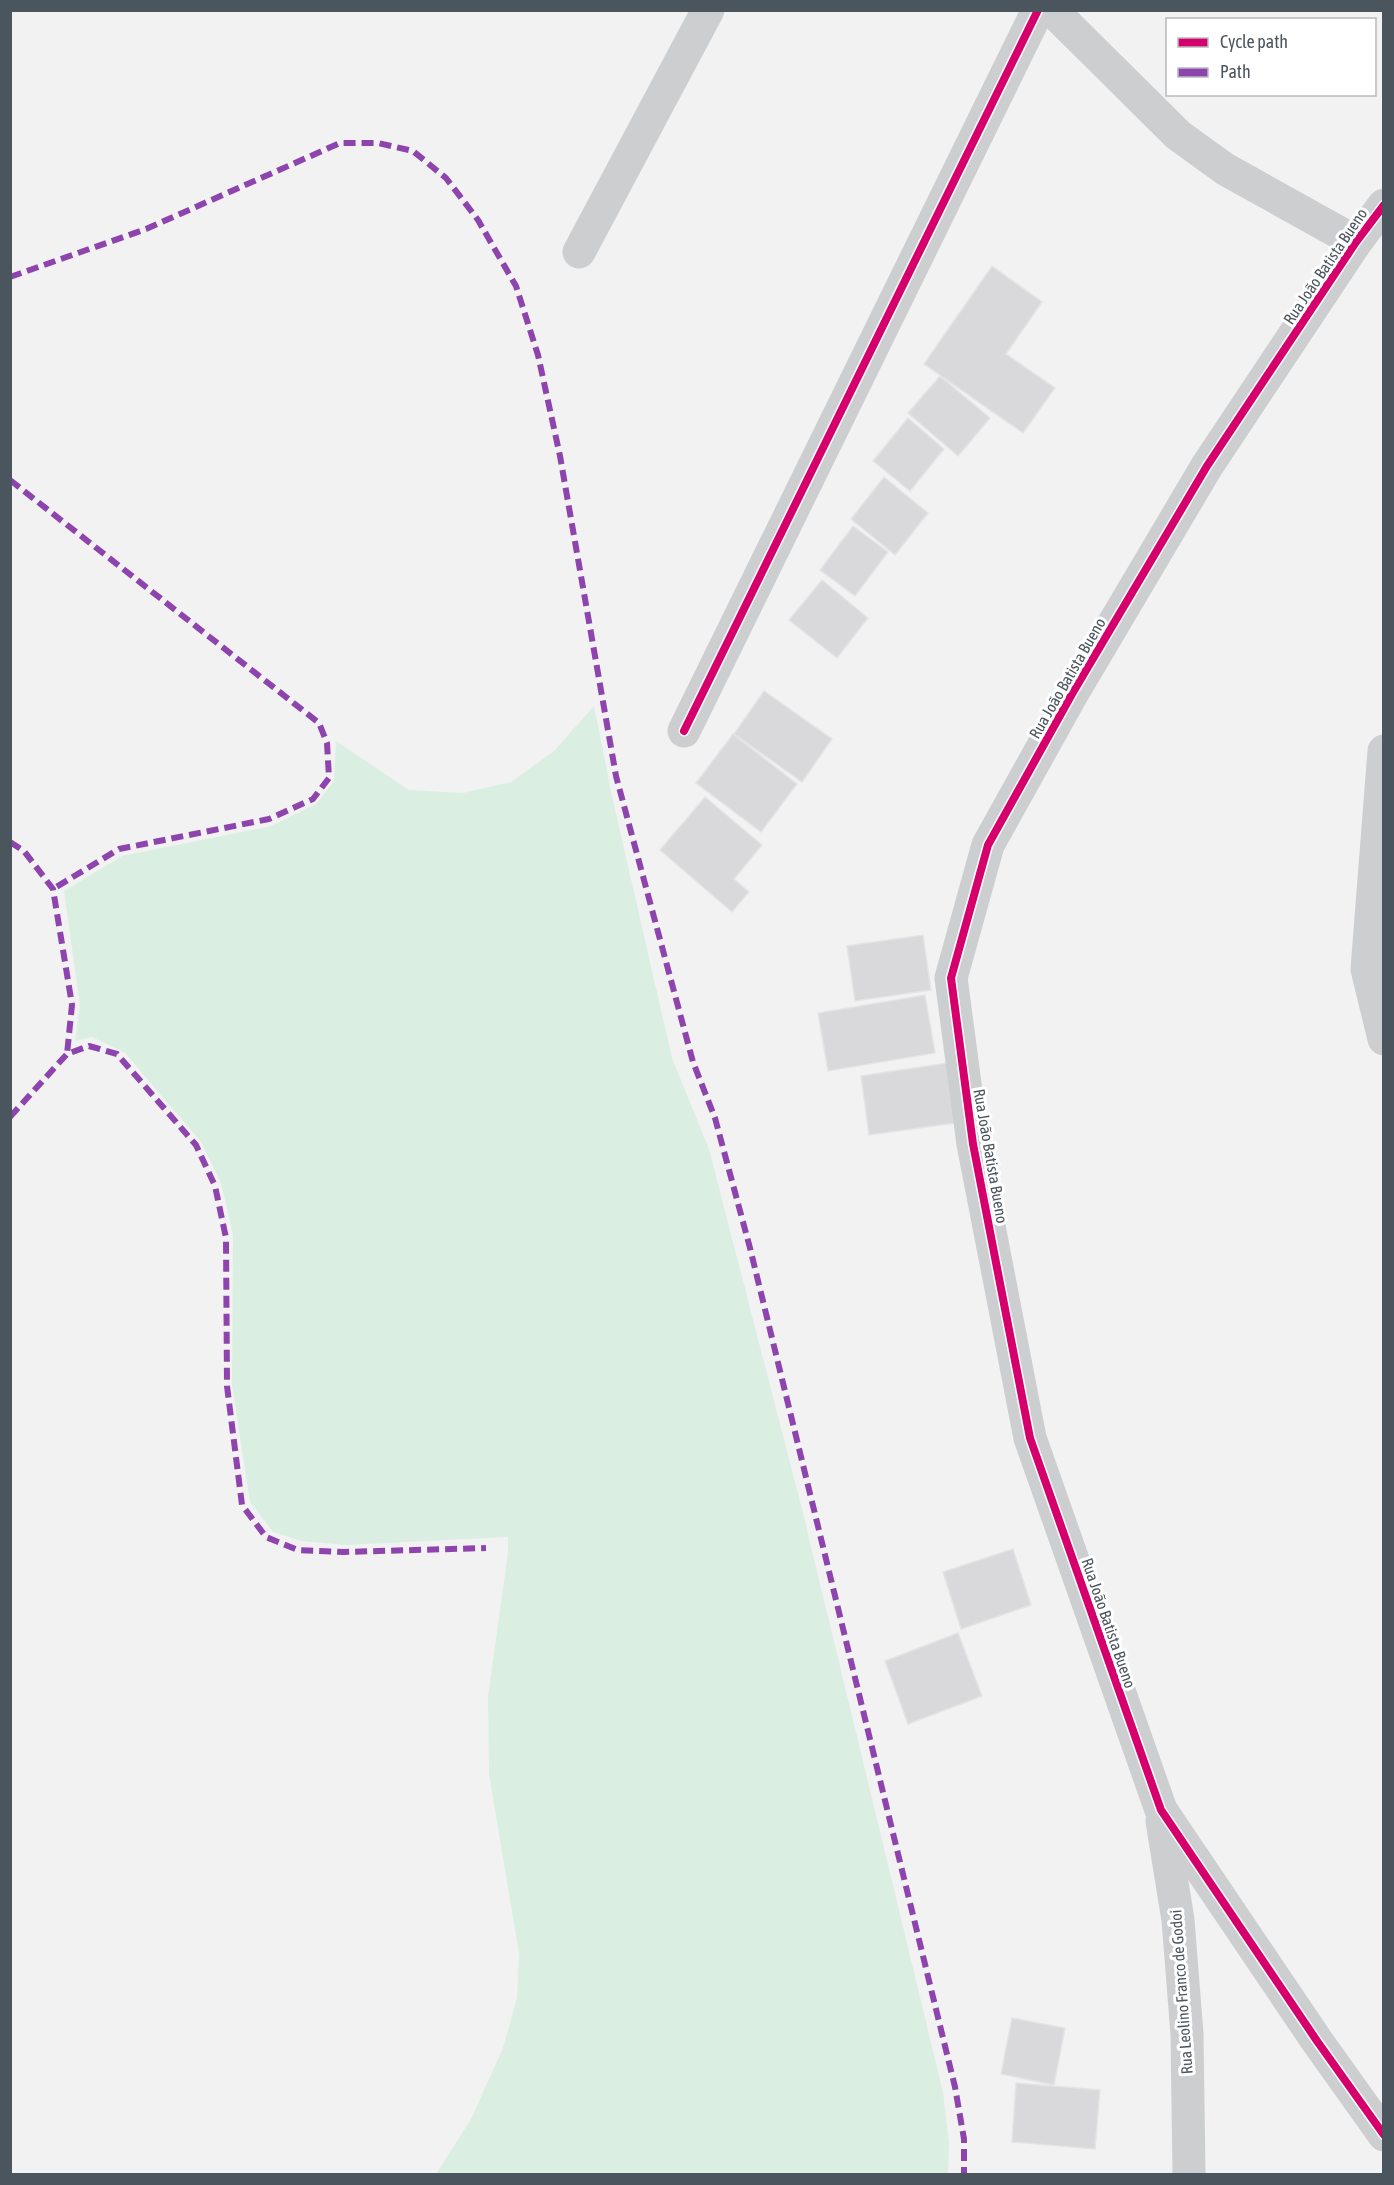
<svg xmlns="http://www.w3.org/2000/svg" width="1394" height="2185" font-family="'Asap Condensed',sans-serif">
  <style>
    .green { fill: #daefe2 }
    .building { fill: #d9d9db; stroke: #e4e4e5; stroke-width: 1.5 }
    .lines { fill: none; stroke-linecap: round; stroke-linejoin: round }
    .street { stroke: #ccced0; stroke-width: 33 }
    .quiet { stroke: #8e44ad; stroke-width: 6; stroke-dasharray: 12 6; stroke-linecap: butt }
    .cycleway-casing { stroke: #fff; stroke-width: 11 }
    .cycleway { stroke: #d6006c; stroke-width: 8 }
    .labels { text-anchor: middle; dominant-baseline: central; stroke-width: 6; stroke-linejoin: round; paint-order: stroke }
    .street-label { font-size: 16px; fill: #4b555d; stroke: #fff }
  </style>
  <rect width="100%" height="100%" fill="#f3f2f2"/>
  <path class="green" d="M594,706L612,796L672,1058L709,1149L802,1509L943,2092L949,2143L948,2174H436L471,2119L503,2048L517,1998L519,1953L489,1774L488,1696L508,1553V1537L346,1545L301,1541L273,1532L250,1502L232,1385L233,1235L221,1183L201,1142L125,1053L92,1037L75,1041L80,1006L64,891L122,856L271,826L316,804L334,781L336,741L409,790L463,793L511,782L554,751Z"/>
  <path class="building" d="M992,266L1042,302L1006,354L1055,388L1023,433L924,364Z
    M940,376L990,418L958,456L908,413Z
    M908,418L944,449L910,491L873,461Z
    M884,477L928,513L895,555L851,519Z
    M853,526L888,552L855,596L820,570Z
    M822,580L868,618L837,658L789,620Z
    M764,691L832,739L802,782L734,734Z
    M733,734L797,784L761,832L696,783Z
    M705,797L762,845L734,879L749,892L732,912L660,850Z
    M923,935L931,990L855,1001L847,946Z
    M925,995L935,1053L828,1071L818,1013Z
    M947,1063L955,1123L869,1135L861,1076Z
    M1013,1549L1031,1605L961,1629L943,1572Z
    M958,1633L982,1696L908,1724L885,1661Z
    M1012,2018L1065,2028L1054,2085L1001,2074Z
    M1016,2083L1100,2090L1095,2149L1012,2142Z"/>
  <g class="lines">
    <path class="street" d="M1052,10L1178,135L1225,169L1356,242
      M1384,205L1356,242L1207,466L1072,694L988,845L951,978L973,1144L1030,1438L1161,1810L1317,2041L1384,2135
      M579,252L708,10
      M684,731L1038,10
      M1384,751L1367,969L1384,1039
      M1162,1821L1178,1920L1187,2034L1189,2174"/>
    <path class="quiet" d="M10,277L146,229L340,143H378L413,151L446,178L478,220L516,286L538,355L560,456L616,776L693,1062L715,1118L750,1248L955,2087L964,2139V2174
      M10,480L319,723L327,743L329,778L313,799L269,819L119,849L53,889
      M10,842L24,851L53,889L72,1005L67,1054
      M10,1117L67,1054L89,1046L117,1054L196,1145L215,1186L226,1238L227,1386L242,1505L266,1537L298,1550L344,1552L486,1548"/>
    <g class="cycleway-casing">
      <path id="cycleway" d="M1384,205L1356,242L1207,466L1072,694L988,845L951,978L973,1144L1030,1438L1161,1810L1317,2041L1384,2135
        M684,731L1038,10"/>
    </g>
    <use href="#cycleway" class="cycleway"/>
  </g>
  <g class="labels">
    <g class="street-label">
      <text transform="translate(1325 266) rotate(-56)">Rua João Batista Bueno</text>
      <text transform="translate(1067 678) rotate(-60)">Rua João Batista Bueno</text>
      <text transform="translate(991 1156) rotate(80)">Rua João Batista Bueno</text>
      <text transform="translate(1109 1623) rotate(71)">Rua João Batista Bueno</text>
      <text transform="translate(1181 1992) rotate(-94)">Rua Leolino Franco de Godoi</text>
    </g>
  </g>
  <rect width="1394" height="2185" fill="none" stroke="#4b555d" stroke-width="24"/>
  <rect x="1166" y="18" width="210" height="78" fill="#ffffff" stroke="#b7bbbe" stroke-width="1.5"/>
  <rect x="1178" y="38" width="30" height="9" fill="#d6006c" stroke="#b7bbbe" stroke-width="1.5"/>
  <text x="1220" y="48" font-size="18" fill="#4b555d">Cycle path</text>
  <rect x="1178" y="68" width="30" height="9" fill="#8e44ad" stroke="#b7bbbe" stroke-width="1.5"/>
  <text x="1220" y="78" font-size="18" fill="#4b555d">Path</text>
</svg>
